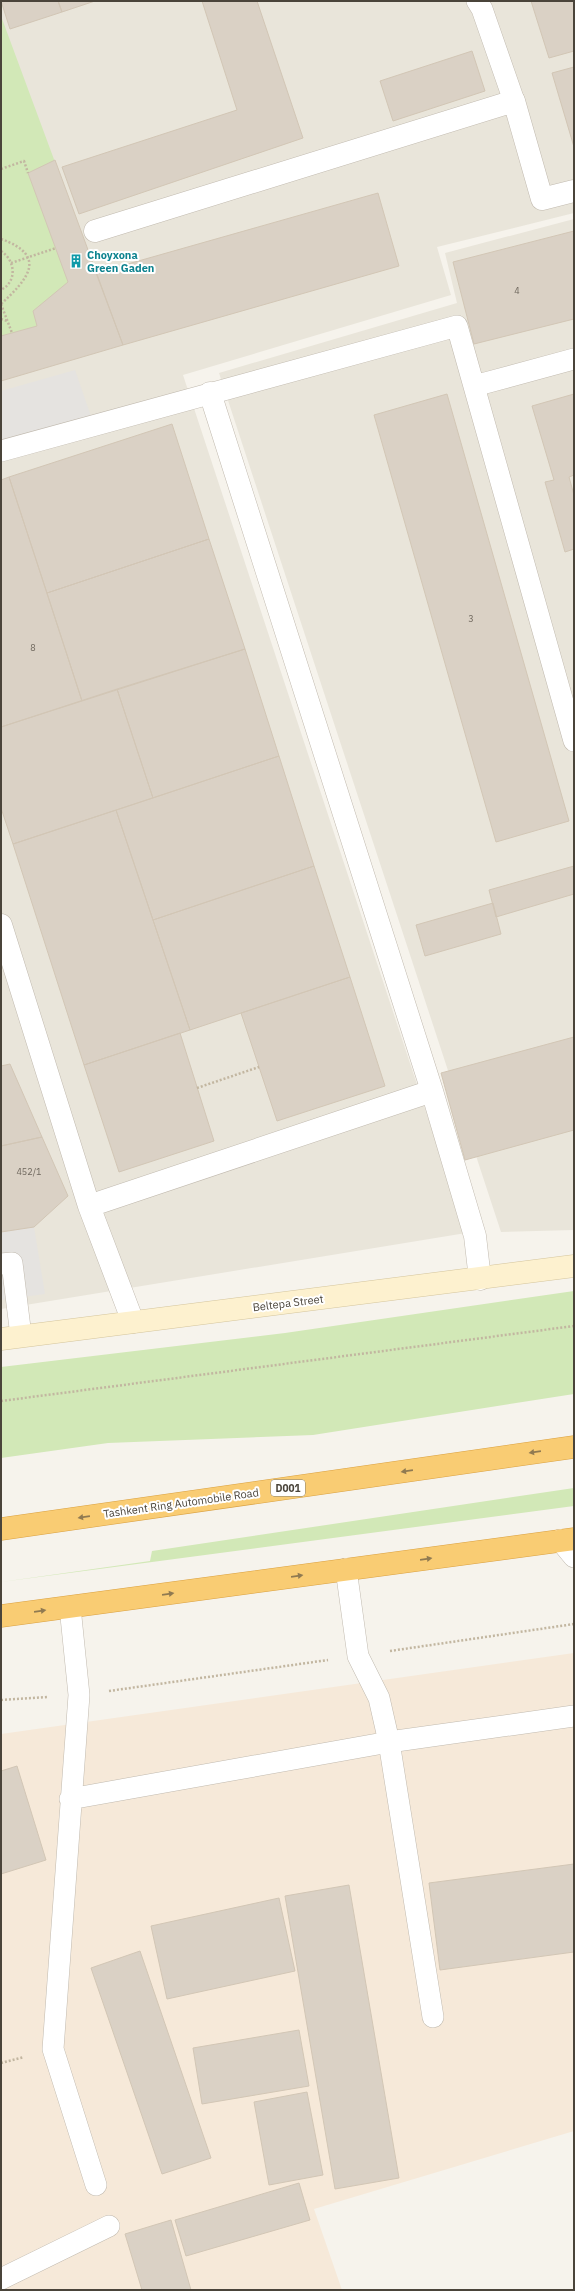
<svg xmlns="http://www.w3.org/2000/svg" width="575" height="2291" font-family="'IBM Plex Sans',sans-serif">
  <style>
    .residential { fill: #e9e5da }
    .commercial { fill: #f6e9d9 }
    .green { fill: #d2e8b7 }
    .parking { fill: #e5e3e0 }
    .building { fill: #dad1c5; stroke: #d2c6b5 }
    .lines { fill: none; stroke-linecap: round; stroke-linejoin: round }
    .lane-casing { stroke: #c1baaf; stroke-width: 22 }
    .street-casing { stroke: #c1baaf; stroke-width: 23 }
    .secondary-casing { stroke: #d4c59d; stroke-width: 23 }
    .highway-casing { stroke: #daa142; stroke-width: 23 }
    .path { stroke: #c2b6a0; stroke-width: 2.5; stroke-dasharray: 2 2; stroke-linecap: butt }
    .lane { stroke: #fff; stroke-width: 21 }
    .street { stroke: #fff; stroke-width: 22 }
    .secondary { stroke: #fdf1cf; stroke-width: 22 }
    .highway { stroke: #f9cc73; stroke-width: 22 }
    .oneway { fill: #907a51 }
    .labels { text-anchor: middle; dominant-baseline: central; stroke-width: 4; stroke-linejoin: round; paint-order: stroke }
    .number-label { font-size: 9px; fill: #6e675d }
    .shield { fill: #fff; stroke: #807c75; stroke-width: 1 }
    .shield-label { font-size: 10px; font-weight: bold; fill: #4a443a }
    .culture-label { font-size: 11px; font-weight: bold; fill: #0d838f; stroke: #fff; text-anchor: start }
    .street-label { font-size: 11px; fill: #4a443a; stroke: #fff }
  </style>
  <rect width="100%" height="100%" fill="#f6f3ec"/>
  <path class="residential" d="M1,1H574V213L437,247L451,295L183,375L466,1233L1,1309Z
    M574,219V1230L501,1232L219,373L457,303L445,253Z"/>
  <path class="commercial" d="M574,1653V2131L314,2209L342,2290H1V1734Z"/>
  <path class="green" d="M1,16L96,273L1,381Z
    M574,1291V1394L313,1435L108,1443L1,1458V1367L285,1333Z
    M574,1488V1506L1,1582L150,1561L152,1551Z"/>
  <path class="parking" d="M75,370L94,425L1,451V391Z
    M34,1227L45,1294L1,1300V1232Z"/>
  <path class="building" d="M1,1H58L62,12L10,29Z
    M58,1H95L62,12Z
    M202,1H257L303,138L79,214L62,167L237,110Z
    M531,1H574V51L549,58Z
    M472,51L485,91L393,121L380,81Z
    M574,67V147L552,73Z
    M55,160L123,345L1,381V336L37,326L33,311L68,282L28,173Z
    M378,193L399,266L123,345L96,273Z
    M574,231V319L474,344L453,262Z
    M447,394L569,821L496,842L374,415Z
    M574,394V475L569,477L574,495V549L565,552L545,482L554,480L532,406Z
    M172,424L209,539L47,593L9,477Z
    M9,477L82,701L1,727V480Z
    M209,539L245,649L82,701L47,593Z
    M245,649L279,756L153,798L117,689Z
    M117,689L153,798L13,844L1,808V727Z
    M279,756L314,866L153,920L116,810Z
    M116,810L190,1030L84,1065L13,844Z
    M314,866L350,977L190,1030L153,920Z
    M574,866V894L496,917L489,890Z
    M493,903L501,934L425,956L416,925Z
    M350,977L385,1086L277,1121L241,1013Z
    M180,1033L214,1141L119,1172L84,1065Z
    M574,1037V1130L465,1160L441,1073Z
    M10,1064L42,1137L1,1146V1066Z
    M42,1137L68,1196L34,1227L1,1232V1146Z
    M17,1766L46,1860L1,1874V1771Z
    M574,1864V1952L440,1970L429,1883Z
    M349,1885L399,2178L335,2189L285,1896Z
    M279,1898L295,1971L167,1999L151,1926Z
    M140,1951L211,2158L162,2174L91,1968Z
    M299,2030L309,2086L202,2104L193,2048Z
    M307,2092L323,2175L269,2185L254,2102Z
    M299,2183L310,2220L186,2256L175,2220Z
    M171,2220L191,2290H142L125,2234Z"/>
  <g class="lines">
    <g class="lane-casing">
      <path id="lane" d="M477,1L482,9L514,101
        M474,386L574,359
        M1,451L457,326L574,741
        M1,1264L12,1263L21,1336
        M560,1540L574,1557
        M346,1569L358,1656L379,1698L389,1742L433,2017
        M70,1607L79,1695L53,2049L96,2185
        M70,1799L389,1742L574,1716
        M1,2279L109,2226"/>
    </g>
    <g class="street-casing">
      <path id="street" d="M95,231L514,101L542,199L574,191
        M210,393L432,1091L475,1236L480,1279
        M1,925L89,1206L133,1322
        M89,1206L432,1091"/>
    </g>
    <g class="secondary-casing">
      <path id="secondary" d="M1,1339L574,1266"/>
    </g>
    <g class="highway-casing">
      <path id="highway" d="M1,1529L574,1447
        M1,1616L574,1539"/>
    </g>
    <path class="path" d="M1,169L24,161L28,173
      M1,239C49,256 27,280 1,304
      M1,251C15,260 18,281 1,290
      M11,263L56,248
      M1,304L12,333
      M1,319L7,321
      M197,1088L259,1067
      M1,1401L574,1326
      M390,1651L574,1624
      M109,1691L328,1660
      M1,1700L48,1697
      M1,2063L24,2057"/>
    <use href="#lane" class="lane"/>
    <use href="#street" class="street"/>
    <use href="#secondary" class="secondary"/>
    <use href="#highway" class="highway"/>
  </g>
  <defs><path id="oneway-solid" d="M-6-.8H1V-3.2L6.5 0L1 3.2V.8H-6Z"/></defs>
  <g class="oneway">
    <use href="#oneway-solid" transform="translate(535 1452) rotate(172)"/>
    <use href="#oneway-solid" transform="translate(407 1471) rotate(172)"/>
    <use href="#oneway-solid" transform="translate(84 1517) rotate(172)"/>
    <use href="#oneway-solid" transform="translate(426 1559) rotate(-8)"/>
    <use href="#oneway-solid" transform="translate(297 1576) rotate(-8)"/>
    <use href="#oneway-solid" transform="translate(168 1594) rotate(-8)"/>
    <use href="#oneway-solid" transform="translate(40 1611) rotate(-8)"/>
  </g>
  <defs>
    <g id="building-bare" transform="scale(1.08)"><path d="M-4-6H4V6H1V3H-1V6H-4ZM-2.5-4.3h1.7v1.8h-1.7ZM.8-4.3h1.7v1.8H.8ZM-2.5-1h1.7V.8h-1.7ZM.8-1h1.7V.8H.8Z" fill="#0f9aa8" stroke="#fff" stroke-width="2.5" paint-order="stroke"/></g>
  </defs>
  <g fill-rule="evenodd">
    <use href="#building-bare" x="76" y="261"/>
  </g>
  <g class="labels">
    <g class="number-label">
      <text x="517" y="290">4</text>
      <text x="471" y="618">3</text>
      <text x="33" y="647">8</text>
      <text x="29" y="1171">452/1</text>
    </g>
    <rect class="shield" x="271" y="1480" width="34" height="16" rx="3"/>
    <g class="shield-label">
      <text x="288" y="1488">D001</text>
    </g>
    <g class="culture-label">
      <text x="87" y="255">Choyxona<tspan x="87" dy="13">Green Gaden</tspan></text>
    </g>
    <g class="street-label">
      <text transform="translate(288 1303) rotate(-7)">Beltepa Street</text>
      <text transform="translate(181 1503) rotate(-8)">Tashkent Ring Automobile Road</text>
    </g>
  </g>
  <rect width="575" height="2291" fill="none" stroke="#4a443a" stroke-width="4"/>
</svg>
